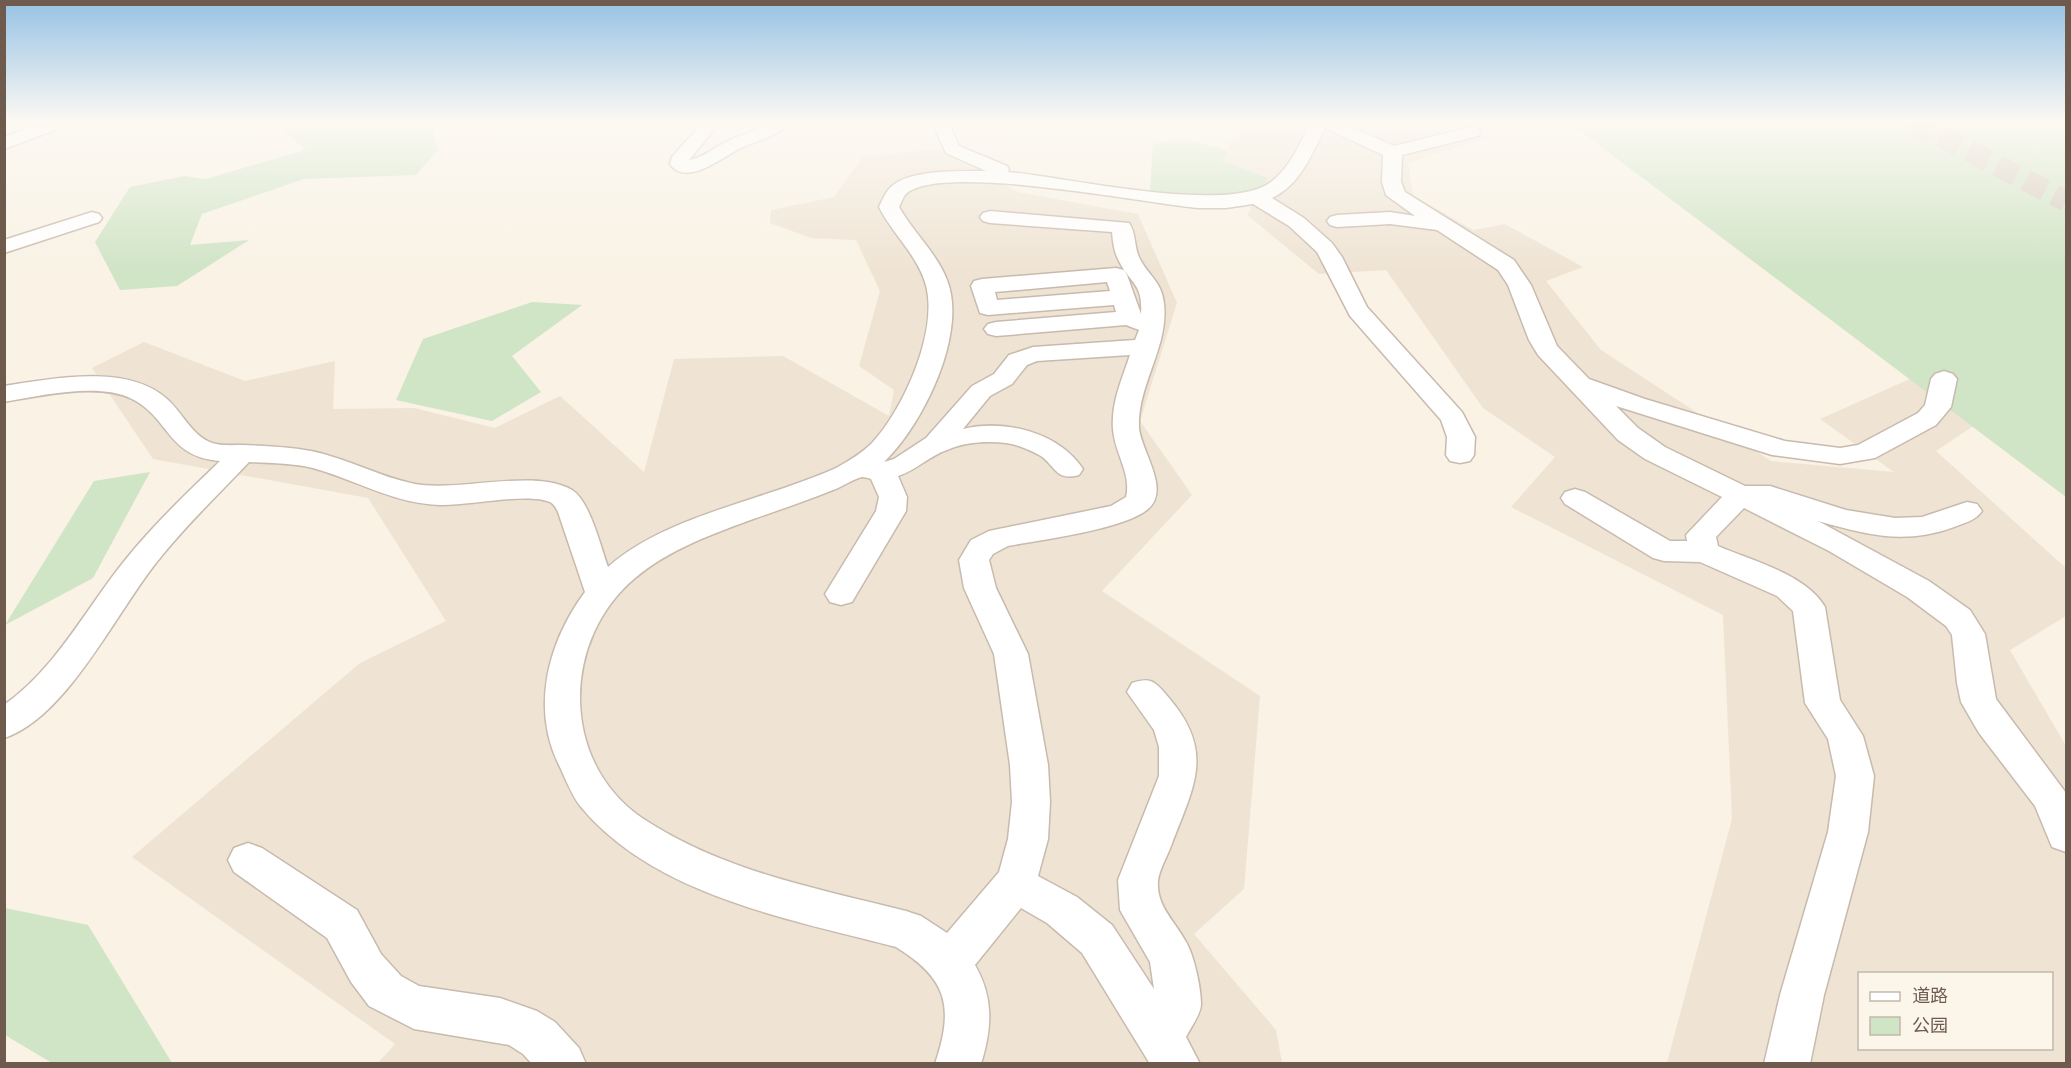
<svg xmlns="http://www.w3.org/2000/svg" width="2071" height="1068" font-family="Commissioner,'Noto Sans SC',sans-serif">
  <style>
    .residential { fill: #efe4d4; fill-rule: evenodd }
    .green { fill: #d0e4c6 }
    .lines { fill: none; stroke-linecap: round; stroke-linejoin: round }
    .highway-tunnel { stroke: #d6ccbf; stroke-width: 22; stroke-dasharray: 22 10; stroke-linecap: butt }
    .minor-casing { stroke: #c8baad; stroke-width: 3 }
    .minor { fill: #fff; fill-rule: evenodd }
  </style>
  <rect width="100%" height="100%" fill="#f9f2e5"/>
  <path class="residential" d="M1248,121H1449L1489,138L1408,163L1413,195L1473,230L1505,224L1583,267L1546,281L1601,350L1771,461L1894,472L1820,419L1939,366L2003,406L1936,451L2066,568V616L2010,650L2066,746V1063H1667L1732,819L1723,615L1511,507L1555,457L1483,408L1386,270L1319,274L1247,215L1267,178L1222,162L1231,141ZM1860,974H2052V1048H1860Z
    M939,149L1018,192L1138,214L1177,303L1140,421L1192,495L1102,591L1260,696L1244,889L1194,934L1276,1030L1282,1063H378L395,1044L132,857L360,663L446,621L368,498L153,459L92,368L144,342L245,381L335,361L333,409L414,408L495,428L560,396L644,472L674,359L783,356L889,416L894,390L859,366L880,291L856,240L811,238L770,223L771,210L834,197L863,157Z"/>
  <path class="green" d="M298,121H430L438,150L416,175L304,179L202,214L190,245L249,240L177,286L120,290L95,242L130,187L184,176L206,179L305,150L281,127Z
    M1567,121H2066V497Z
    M1182,139L1227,150L1223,162L1268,178L1262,189L1214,196L1150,191L1153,144Z
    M532,302L582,305L512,356L541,392L492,421L396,400L423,339Z
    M150,472L93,578L5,625L94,481Z
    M5,908L88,925L172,1063H52L5,1035Z"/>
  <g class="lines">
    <path class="highway-tunnel" d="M1912,121L2066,201"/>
    <g class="minor-casing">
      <path id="minor" d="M48,121H58L61,125L58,129L4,149V137Z
        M704,121H721L689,160C703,158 715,147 728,141C742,134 758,131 771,121H790C778,137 758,140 741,148C724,156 686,188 670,164L672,157Z
        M931,121H947L959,146L1007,166L1009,170L1008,172C1067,177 1227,215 1271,182C1291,167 1300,142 1312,121H1337L1394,146L1472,127L1478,128L1481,132L1478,136L1402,155L1401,182L1405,192L1514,260L1531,285L1557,346L1589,379L1645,399L1785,441L1840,448L1858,445L1918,413L1925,405L1931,379L1935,374L1944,371L1953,374L1957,379L1951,407L1936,425L1875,458L1840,464L1772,455L1616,406L1638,428L1665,447L1745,486H1770L1846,510L1895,518L1922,517L1967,502L1977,504L1982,511C1976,520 1965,523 1954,527C1905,545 1867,535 1818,521L1929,581L1970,610L1985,634L1996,699L2066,793V852L2052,847L2035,806L1979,733L1961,702L1957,683L1952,635L1946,626L1907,597L1829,551L1744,508L1716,537L1718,546C1752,561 1806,574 1825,607L1840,700L1863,736L1874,776L1868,832L1824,995L1810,1064H1764L1780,995L1828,832L1836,776L1828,739L1805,703L1793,611L1777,596L1700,562L1664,561L1653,558L1565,504L1561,498L1565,492L1575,489L1585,492L1670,541H1687L1686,535L1722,497L1645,459L1618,440L1538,355L1529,340L1508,285L1498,270L1437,230L1390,224L1337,227L1330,225L1327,221L1330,217L1337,215L1390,212L1415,216L1386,195L1382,182L1383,155L1325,128C1312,154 1300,185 1272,198L1304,218L1332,243L1342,257L1367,307L1462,412L1475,437L1474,455L1470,461L1460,463L1450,461L1446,455L1447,437L1441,420L1350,316L1317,252L1289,226L1253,204L1226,208H1199C1149,204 935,161 905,195C903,198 901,203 899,207C913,232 936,252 947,280C968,333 923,425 884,462L894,459L926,438L972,386L994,374L1009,355L1033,347L1135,340L1139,330L1126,325L996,336L988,334L984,329L988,324L996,322L1116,312L1114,305L988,315L980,313L971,286L974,281L982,279L1116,268L1124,270L1127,275L1141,314C1143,283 1131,285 1119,261C1114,252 1113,243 1112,232L990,223L983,221L980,217L983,213L990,211L1129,223C1136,232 1134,246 1139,257C1148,276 1162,281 1164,304C1169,347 1137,385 1139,428C1141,451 1171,489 1148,509C1125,529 1041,540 1008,546L993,554L989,560L996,588L1028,654L1048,765L1050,802L1048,839L1038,876L1077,897L1112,925L1154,989L1150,962L1120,910L1118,880L1159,776V747L1154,730L1127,692L1132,683C1152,676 1156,683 1169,698C1216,753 1193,787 1171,846C1167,857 1159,870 1158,881C1156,906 1175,921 1186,942C1194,955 1201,988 1201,1004C1201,1014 1191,1027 1186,1037L1200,1064H1150L1082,953L1047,923L1021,908L975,965C994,998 992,1028 981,1064H935C954,1007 948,979 896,947C790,919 655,896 581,807C572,796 566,780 560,767C530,709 548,642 585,592L558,512C556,508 554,504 550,502C528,492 467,506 440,505C395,504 356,480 313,468C293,463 270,463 249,462C218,495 184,527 156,563C116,613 66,718 4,738V705C55,669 84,612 122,564C151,527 186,494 220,461C167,457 170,418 132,399C99,382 40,396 4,402V386C52,379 127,363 167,399C183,413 191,435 212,443C221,446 233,445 243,445C266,446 289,447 311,451C347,458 379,477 415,484C459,492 535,468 572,490C590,501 601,548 608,567C666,515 767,500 838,467C850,460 862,453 872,443C904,409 940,328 925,282C916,254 892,233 879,207C882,201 886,191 891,187C909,169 962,171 986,171L946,153ZM1107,282L1110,291L997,300L995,292ZM1130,355C1122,379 1111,403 1113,429C1114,452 1132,474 1126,497L1111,506L989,531L971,540L959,560L964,588L994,654L1010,765L1012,802L1008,839L999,872L947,933L921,916L906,911C815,888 722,871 642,818C560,762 561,640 635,578C669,549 715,533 756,518C782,509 808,500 833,490C842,487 853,479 862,477C865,477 868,478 871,479L879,497L876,511L825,594L830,602L841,605L852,602L906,511L907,497L898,476C917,470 929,456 947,450C965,442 987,441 1006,443C1016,444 1033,451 1041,456C1057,468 1056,481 1079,475L1083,469C1058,432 1005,419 963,429L990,396L1012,384L1027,365L1037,361Z
        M92,212L99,214L102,218L99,222L4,253V240Z
        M248,843L262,848L357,910L381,954L401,976L419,986L500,998L537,1011L555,1022L579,1048L586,1064H532L523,1054L509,1045L414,1029L369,1006L351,982L327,938L234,872L228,860L234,848Z"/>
    </g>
    <use href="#minor" class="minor"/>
  </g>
  <linearGradient id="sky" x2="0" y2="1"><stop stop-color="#96c2e4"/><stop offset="0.45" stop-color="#fcf9f3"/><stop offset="1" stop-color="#fcf9f3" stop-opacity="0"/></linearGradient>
  <rect width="2071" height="270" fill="url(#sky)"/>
  <rect width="2071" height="1068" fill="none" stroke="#6e5b4e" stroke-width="12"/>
  <rect x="1858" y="972" width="195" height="78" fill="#fcf6ea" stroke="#c3b8ac" stroke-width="1.5"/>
  <rect x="1870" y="992" width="30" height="9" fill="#ffffff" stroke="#c3b8ac" stroke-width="1.5"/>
  <text x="1912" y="1002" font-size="18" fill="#6e5b4e">道路</text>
  <rect x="1870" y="1017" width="30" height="18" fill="#d0e4c6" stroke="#c3b8ac" stroke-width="1.5"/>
  <text x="1912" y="1032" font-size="18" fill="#6e5b4e">公园</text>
</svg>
